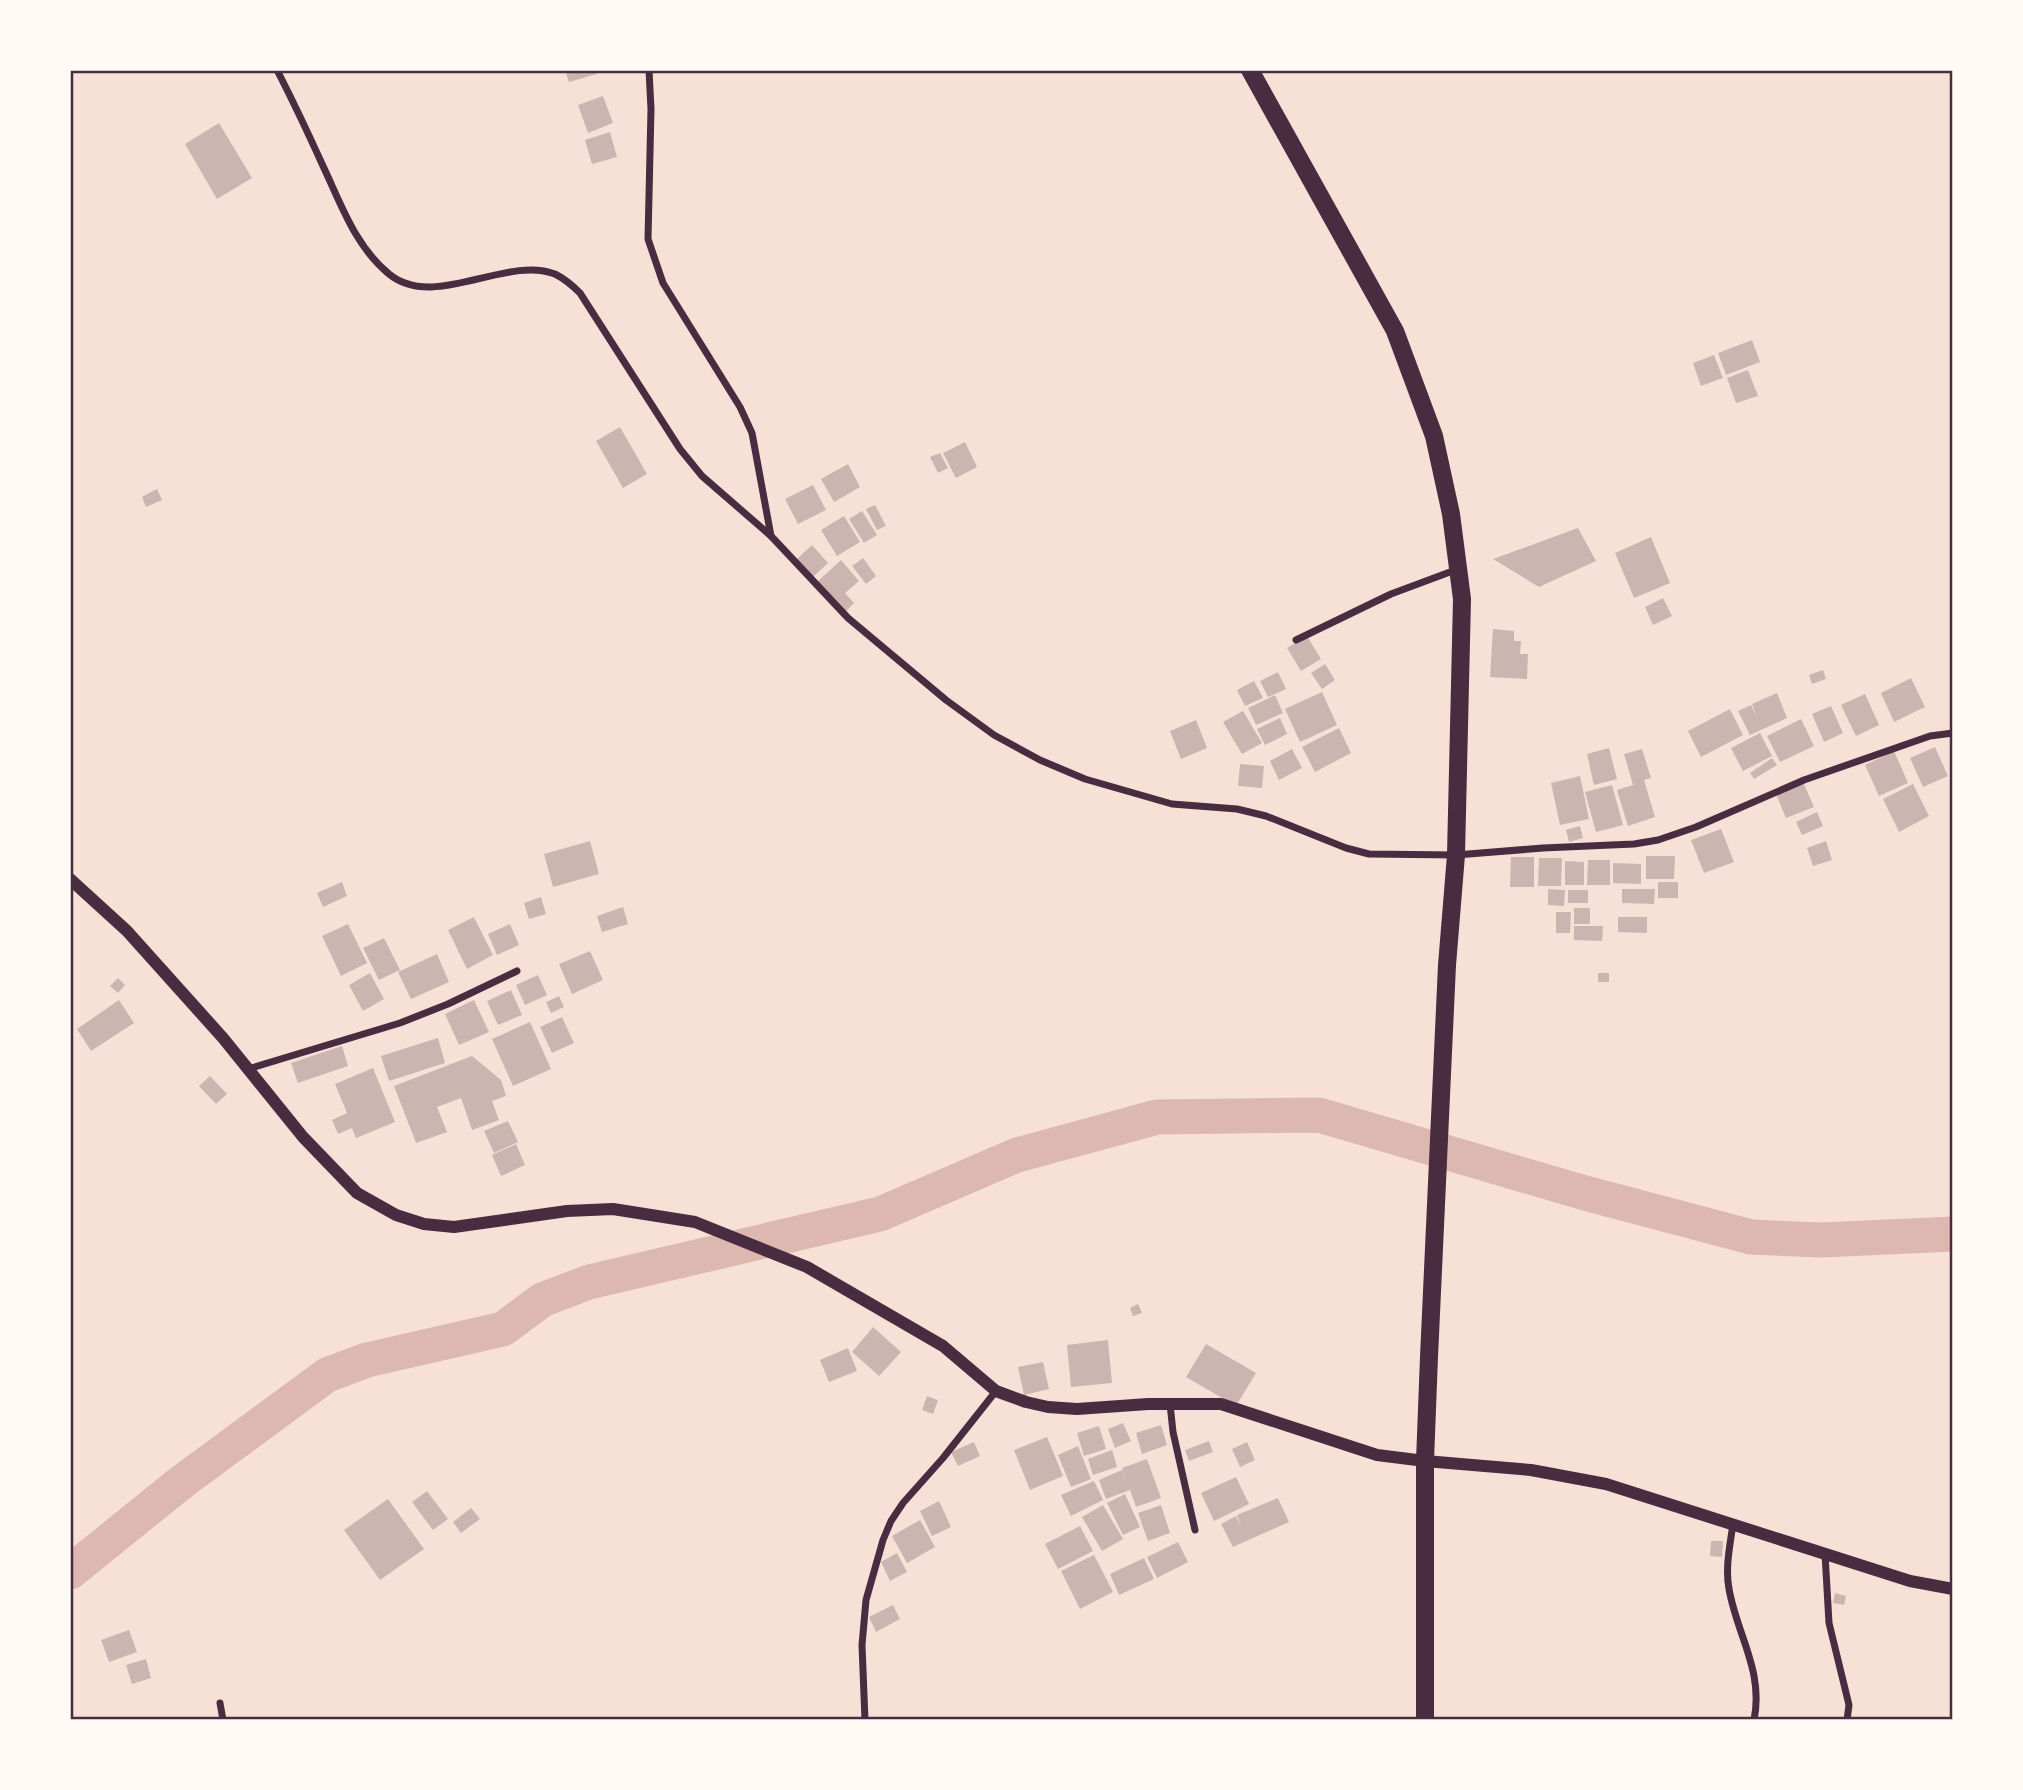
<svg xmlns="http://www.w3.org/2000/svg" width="2023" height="1790" font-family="'Zilla Slab',serif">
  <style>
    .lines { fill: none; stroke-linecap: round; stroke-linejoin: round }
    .river { stroke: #dcb8b0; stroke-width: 35 }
    .building { fill: #ccb4b1 }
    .minor { stroke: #4a2c40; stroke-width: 7 }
    .tertiary { stroke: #4a2c40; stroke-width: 12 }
    .primary { stroke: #4a2c40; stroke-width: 18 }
    .neatline { fill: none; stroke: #4a2c40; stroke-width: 2.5 }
  </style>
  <rect width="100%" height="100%" fill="#f7e1d7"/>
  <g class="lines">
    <path class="river" d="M70,1572L183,1481L327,1375L367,1360L503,1329L542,1300L589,1282L880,1214L1017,1155L1157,1117L1319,1115L1585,1193L1751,1237L1821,1240L1953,1234"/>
  </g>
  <path class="building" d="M565,70H595L597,74L569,82Z
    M603,96L613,123L588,133L578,105Z
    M219,123L252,178L217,199L185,144Z
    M610,132L617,157L592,164L585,140Z
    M1752,340L1760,362L1726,375L1718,353Z
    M1714,355L1723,378L1701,386L1693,363Z
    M1748,370L1758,396L1736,403L1727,378Z
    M620,427L647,474L623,488L596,441Z
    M965,442L977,467L956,478L943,453Z
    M940,453L948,468L938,473L930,457Z
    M848,464L860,487L834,502L821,479Z
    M813,485L826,510L798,524L785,499Z
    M157,489L162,500L146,507L142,497Z
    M875,505L886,526L877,530L866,509Z
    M862,511L877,535L864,543L849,519Z
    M844,516L860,542L837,556L821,530Z
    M1578,528L1596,561L1539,587L1493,559Z
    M1651,537L1670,583L1634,598L1615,553Z
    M812,545L828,563L812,578L796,560Z
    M863,558L876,576L866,584L852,566Z
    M841,560L859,581L845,593L854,603L845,612L817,582Z
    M1663,598L1672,616L1653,625L1645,607Z
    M1493,629L1514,631V641H1521L1520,654H1528L1527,679L1490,677Z
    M1307,636L1321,659L1301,671L1287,648Z
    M1325,664L1335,680L1322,689L1311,673Z
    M1823,670L1826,679L1812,684L1809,675Z
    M1278,672L1286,689L1268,697L1260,681Z
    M1911,678L1925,707L1894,722L1881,693Z
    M1254,681L1263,698L1245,706L1237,690Z
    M1322,692L1337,725L1300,742L1285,709Z
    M1777,693L1787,718L1750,735L1738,711L1751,705L1757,718L1752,704Z
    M1865,694L1879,725L1856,736L1841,705Z
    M1275,695L1283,713L1256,725L1248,708Z
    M1831,706L1843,733L1824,742L1812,714Z
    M1730,709L1743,735L1701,757L1688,731Z
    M1243,711L1262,743L1242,754L1223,722Z
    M1280,718L1287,734L1265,745L1257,729Z
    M1801,719L1814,746L1780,762L1767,736Z
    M1196,720L1207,748L1181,759L1170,731Z
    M1339,728L1351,753L1315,772L1302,747Z
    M1760,733L1772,756L1743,771L1731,748Z
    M1935,747L1948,776L1923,787L1910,758Z
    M1609,748L1617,779L1594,785L1587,754Z
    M1292,749L1302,768L1279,780L1270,761Z
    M1642,749L1651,778L1644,780L1655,817L1628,826L1617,790L1633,785L1624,754Z
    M1894,751L1908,783L1879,796L1865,765Z
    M1772,758L1777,765L1754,779L1750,773Z
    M1240,764L1264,766L1262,788L1238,786Z
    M1580,776L1589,819L1560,825L1551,783Z
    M1803,782L1814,807L1786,818L1776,794Z
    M1913,784L1929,816L1899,832L1883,799Z
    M1612,785L1623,825L1596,832L1585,792Z
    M1817,812L1823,826L1802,835L1796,822Z
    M1580,826L1583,838L1569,842L1566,830Z
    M1721,829L1734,862L1704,873L1691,840Z
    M590,841L599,874L553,887L544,854Z
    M1826,841L1832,860L1813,866L1807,848Z
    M1646,856H1675L1674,879H1646Z
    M1511,857H1534V887H1510Z
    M1539,858H1562L1561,886H1538Z
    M1588,860H1610V885H1587Z
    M1565,861L1584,862V885H1565Z
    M1613,863L1641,864V884L1613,883Z
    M342,882L347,896L323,907L317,893Z
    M1658,882H1678V898H1658Z
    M1548,889L1565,890L1564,906L1548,905Z
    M1622,889H1655L1654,904L1622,903Z
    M1568,890H1588V903H1568Z
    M541,897L546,914L529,919L524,903Z
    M623,907L628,924L602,932L597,916Z
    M1574,908H1590V924H1574Z
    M1556,912H1571L1570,933H1556Z
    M474,917L493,955L467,969L448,930Z
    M1618,917H1647V933L1618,932Z
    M348,924L367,963L341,976L322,936Z
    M510,924L519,945L497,955L488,934Z
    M1574,926H1603L1602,941L1574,940Z
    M384,938L400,970L379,980L363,948Z
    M590,951L603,980L572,994L559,964Z
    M437,954L449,982L411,999L398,972Z
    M370,973L384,999L363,1011L349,985Z
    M1598,973H1609V982H1598Z
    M538,975L547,995L525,1005L516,985Z
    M118,978L125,985L118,993L110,986Z
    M511,990L522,1015L498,1025L487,1001Z
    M559,996L564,1007L551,1013L546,1002Z
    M119,1000L134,1023L91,1051L77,1029Z
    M474,1000L489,1032L459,1045L445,1014Z
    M562,1017L574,1043L552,1053L540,1027Z
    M530,1022L551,1069L513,1086L492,1039Z
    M438,1038L445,1063L389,1081L381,1056Z
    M342,1046L348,1066L298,1083L291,1063Z
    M472,1056L501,1080L506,1096L492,1101L499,1120L472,1130L461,1098L437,1107L447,1132L416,1143L394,1086Z
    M373,1068L395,1122L356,1138L352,1128L338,1134L332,1120L347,1113L335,1084Z
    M210,1076L227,1094L216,1104L199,1086Z
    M508,1121L518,1142L494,1153L484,1131Z
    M516,1144L525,1165L501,1176L492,1155Z
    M1138,1304L1142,1313L1133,1316L1130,1308Z
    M873,1327L901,1352L879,1376L852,1352Z
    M1108,1340L1112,1383L1071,1387L1067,1345Z
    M1206,1344L1256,1373L1236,1406L1186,1377Z
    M848,1348L857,1371L829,1382L820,1360Z
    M1043,1362L1049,1389L1024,1395L1018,1367Z
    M927,1396L938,1400L933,1414L922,1410Z
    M1123,1423L1131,1441L1115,1448L1108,1429Z
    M1161,1425L1167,1445L1142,1454L1136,1433Z
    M1099,1426L1106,1449L1084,1456L1077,1433Z
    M1047,1437L1063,1476L1030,1490L1014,1450Z
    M1209,1441L1213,1452L1189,1461L1185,1450Z
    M974,1442L980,1456L958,1466L951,1452Z
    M1247,1442L1255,1460L1240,1467L1232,1449Z
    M1078,1446L1091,1479L1071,1487L1058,1455Z
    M1112,1450L1117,1467L1093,1475L1088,1459Z
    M1147,1459L1161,1498L1136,1507L1130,1490L1106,1499L1099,1480L1122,1470L1126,1481L1122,1468Z
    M1236,1477L1249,1504L1214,1521L1201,1493Z
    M1094,1481L1103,1500L1071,1516L1061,1495Z
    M427,1491L448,1519L433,1530L412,1502Z
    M1125,1494L1140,1527L1123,1535L1107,1503Z
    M1278,1498L1289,1522L1233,1547L1221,1524L1236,1516L1241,1527L1237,1515Z
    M388,1499L424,1549L380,1580L344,1530Z
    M939,1501L951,1527L932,1536L920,1511Z
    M1103,1505L1123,1539L1102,1551L1082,1517Z
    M1161,1505L1170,1533L1148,1541L1138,1513Z
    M471,1508L480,1519L461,1533L453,1522Z
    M920,1520L935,1547L907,1563L892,1536Z
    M1080,1526L1093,1551L1058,1569L1045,1544Z
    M1711,1541H1723L1722,1557L1710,1556Z
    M1178,1542L1188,1562L1157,1578L1147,1557Z
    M897,1553L907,1572L890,1581L881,1562Z
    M1094,1555L1113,1592L1080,1609L1061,1571Z
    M1144,1558L1154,1579L1119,1595L1110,1574Z
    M1835,1593L1846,1596L1844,1605L1833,1603Z
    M893,1605L900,1619L876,1632L869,1617Z
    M129,1630L137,1652L109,1662L101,1640Z
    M146,1659L151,1678L132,1684L126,1665Z"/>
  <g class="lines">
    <path class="minor" d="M277,70C293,101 308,133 323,166C341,204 355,246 389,274C434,311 506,255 555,274C565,279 572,285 580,293L680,449L702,476L771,536L848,618L946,700L994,735L1040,760L1085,779L1172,804L1237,809L1266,816L1346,848L1369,854L1456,855L1543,848L1634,844L1658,840L1696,827L1804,780L1930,736L1953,733
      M649,70L651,109L648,239L663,283L740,407L752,433L771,536
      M1296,640L1391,594L1458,569
      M248,1069L400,1023L448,1004L517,971
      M1170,1404L1173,1432L1195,1530
      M1733,1524C1730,1545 1725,1568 1729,1589C1737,1635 1764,1671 1754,1720
      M1825,1554L1829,1623L1849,1705L1847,1720
      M220,1703L223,1720
      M865,1720L862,1645L866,1600L883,1540L891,1521L903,1503L943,1458L996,1391"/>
    <path class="tertiary" d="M70,879L127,931L223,1038L303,1137L357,1193L396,1215L424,1224L454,1227L567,1211L613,1209L695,1222L807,1267L943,1346L996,1391L1026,1402L1048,1407L1077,1409L1148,1404H1221L1377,1455L1425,1461L1531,1470L1606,1484L1910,1581L1953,1589"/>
    <path class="primary" d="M1250,70L1395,331L1434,436L1451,514L1462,599L1456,855L1447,965L1429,1357L1425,1461V1720"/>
  </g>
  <rect width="2023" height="1790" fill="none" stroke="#fffaf5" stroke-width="144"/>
  <rect x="72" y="72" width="1879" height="1646" class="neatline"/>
</svg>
